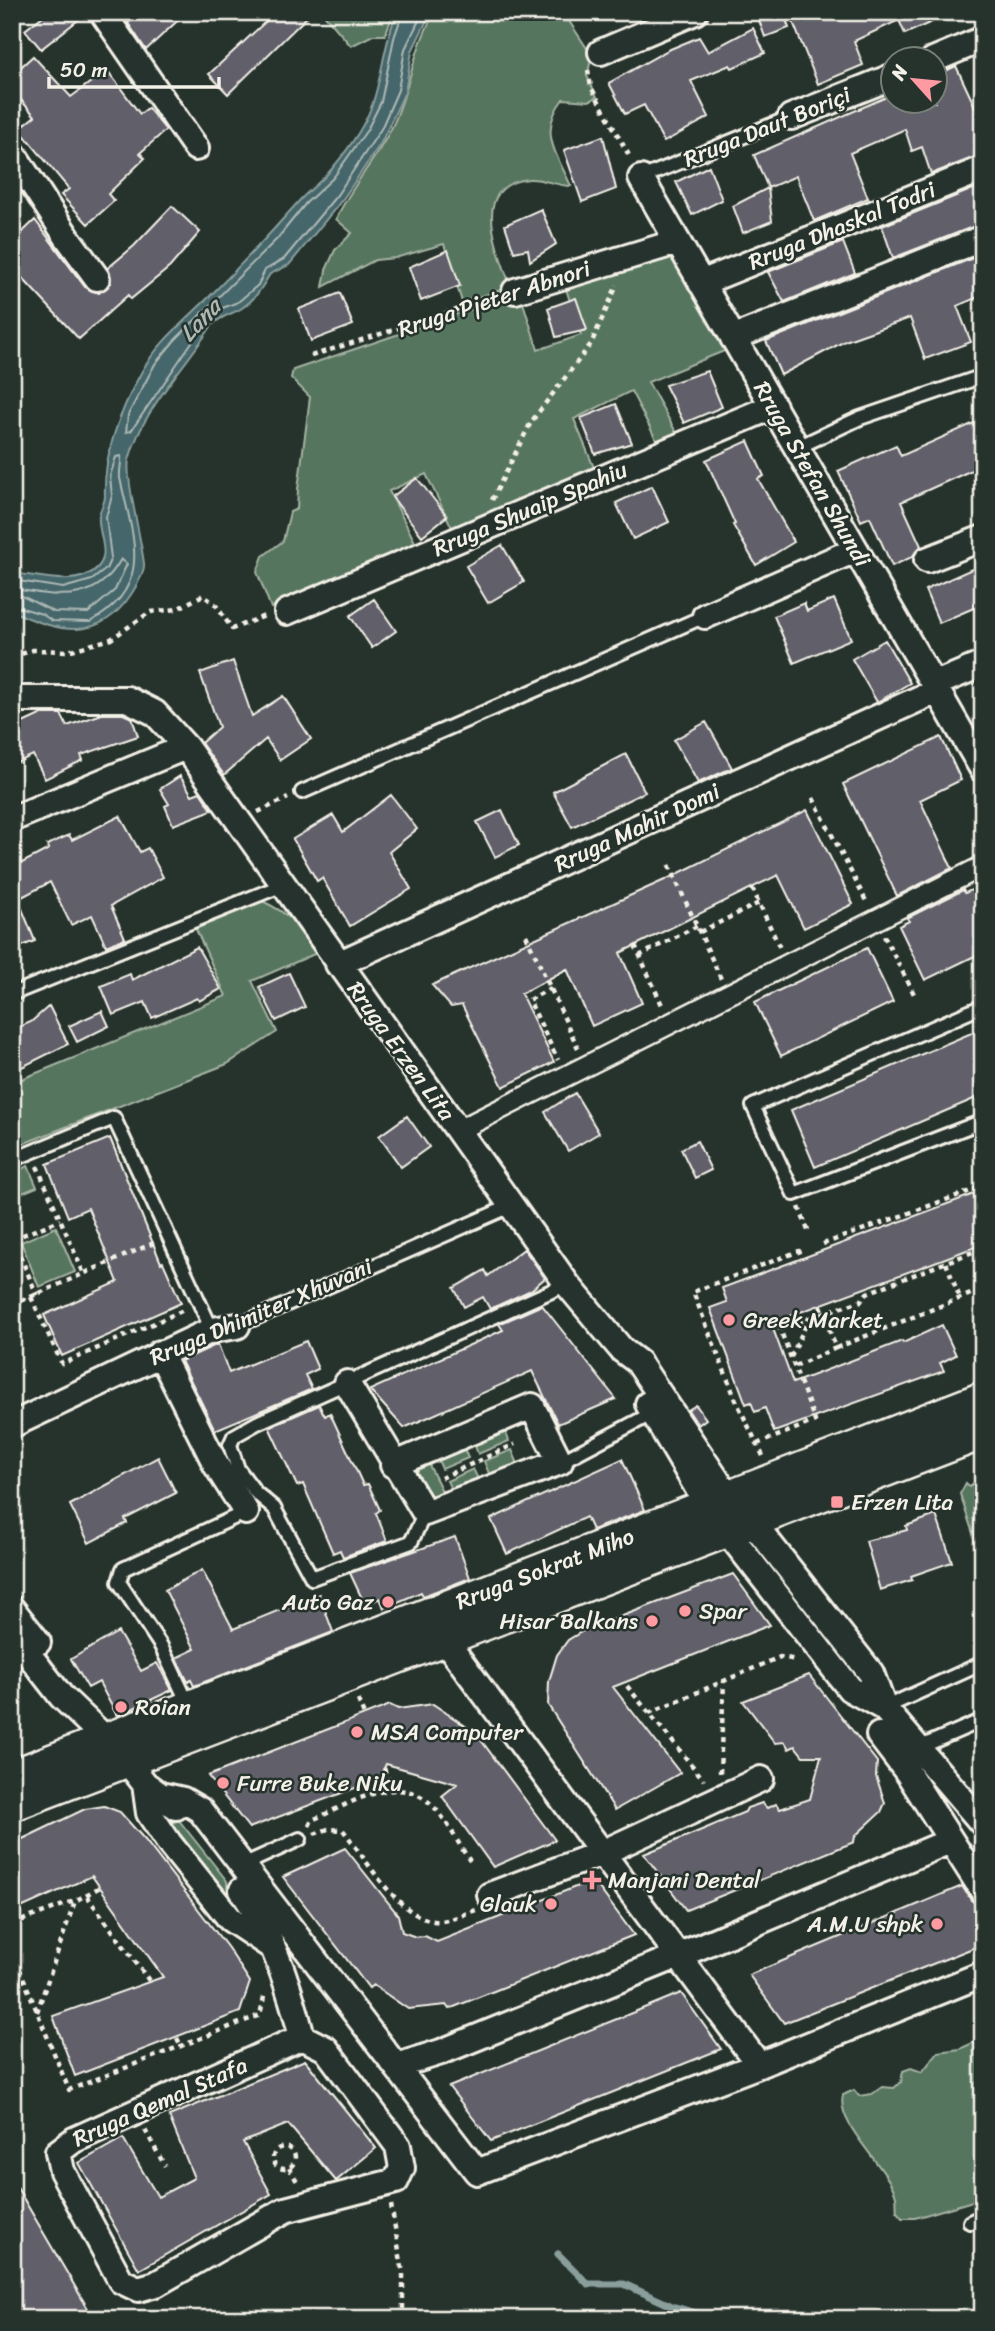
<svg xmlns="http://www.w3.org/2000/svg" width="995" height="2331" font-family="Sriracha,sans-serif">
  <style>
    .green { fill: #56755e; stroke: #a5b3a3; stroke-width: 2 }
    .water { fill: #44666a; stroke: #8a9e9c; stroke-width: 2 }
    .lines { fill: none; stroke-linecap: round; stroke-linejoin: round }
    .shore { stroke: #aeb9b6; stroke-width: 2 }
    .stream { stroke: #8a9e9c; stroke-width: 7 }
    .building { fill: #605e6b; stroke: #f4f1e8; stroke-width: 2 }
    .service-casing { stroke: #f4f1e8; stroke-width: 18 }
    .pedestrian-casing { stroke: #f4f1e8; stroke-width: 24 }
    .minor-casing { stroke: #f4f1e8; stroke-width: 30 }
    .secondary-casing { stroke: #f4f1e8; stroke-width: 40 }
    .path { stroke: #f4f1e8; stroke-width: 4.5; stroke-dasharray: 5 5; stroke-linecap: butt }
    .service { stroke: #26332d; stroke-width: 12 }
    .pedestrian { stroke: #26332d; stroke-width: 19 }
    .minor { stroke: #26332d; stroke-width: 24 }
    .secondary { stroke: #26332d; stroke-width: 35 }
    .poi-dot { fill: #ff9aa2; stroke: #26332d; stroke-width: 2.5 }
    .labels { text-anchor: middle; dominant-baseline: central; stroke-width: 5; stroke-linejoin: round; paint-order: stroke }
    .street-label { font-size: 23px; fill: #f4f1e8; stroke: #26332d }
    .poi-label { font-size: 23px; fill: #f4f1e8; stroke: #26332d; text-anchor: start }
    .water-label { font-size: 24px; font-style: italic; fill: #aeb9b6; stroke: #26332d }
  </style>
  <rect width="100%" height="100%" fill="#26332d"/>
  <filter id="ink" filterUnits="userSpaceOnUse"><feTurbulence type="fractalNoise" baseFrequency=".0143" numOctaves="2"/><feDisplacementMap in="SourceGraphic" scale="14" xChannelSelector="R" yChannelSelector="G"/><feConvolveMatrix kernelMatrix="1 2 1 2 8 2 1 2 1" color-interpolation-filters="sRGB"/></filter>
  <g filter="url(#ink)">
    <path class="green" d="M322,12H394L385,35H373L351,46Z
      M435,12H563L592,56L587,76L597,97L589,101L563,99C538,132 556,152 571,186C557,186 542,178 529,179C467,185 499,253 511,287L462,302L444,244L395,258L375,260L323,287L326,270L335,250L352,233L336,219C351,186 376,160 392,127C410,89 413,49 435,12Z
      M672,251L734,347L648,382L681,441L661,449L631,391L574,419L597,475L456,536L426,474L389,491L419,550L271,608L257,572L263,556L283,541L290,512L297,509L298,489L310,397L291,378L293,370L520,293L538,350L581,335L564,283Z
      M262,901C287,912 304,928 319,952L252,981L277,1032L227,1064L12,1148V1083L226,996L194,925Z
      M28,1166L37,1187L12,1197V1173Z
      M56,1227L75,1272L39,1287L21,1242Z
      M503,1425L509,1441L478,1454L472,1438Z
      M462,1444L468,1458L442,1469L436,1455Z
      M512,1450L518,1464L490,1476L484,1461Z
      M426,1459L445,1497L436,1500L427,1496L415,1479L421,1462Z
      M473,1469L480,1483L454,1495L447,1481Z
      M983,1478V1564L960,1494L966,1483L969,1486Z
      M178,1819L227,1881L228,1909L165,1830Z
      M983,2038V2198L915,2218H902L897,2212C896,2207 897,2201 896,2196C888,2167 835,2124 843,2095L854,2090L859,2096L872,2094L882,2087L894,2088L901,2082L903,2071L911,2068L922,2072L938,2052L960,2049Z"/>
    <path class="water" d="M397,12H431L412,51L405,92L381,143L343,199L289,265L270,274C262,287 256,299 242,308C231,315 222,315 212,325C184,369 143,408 129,460C125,477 142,542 144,564C145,571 136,587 132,593C99,644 59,632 12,611V573C37,575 78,589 98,567C111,553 97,533 99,516C100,509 105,503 105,496C103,453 121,409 142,371C158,342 187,319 210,296C241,265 270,234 300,200C309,190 321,182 330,171C347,151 367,124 374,99C383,70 385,40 397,12Z"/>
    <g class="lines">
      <path class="shore" d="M403,12L394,38L381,102L367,130L333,178L306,203L277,239L175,340L155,364L128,415L126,432L131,431L207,320L220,309L238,302L258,285L265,270L284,259L337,195L381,129L398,90L405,49L423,12
        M12,580L63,588L92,580L106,569L111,558L106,517L112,496L110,476L116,457L121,456C122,463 119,470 120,478C132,535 156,586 90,622L52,621L42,614L12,605
        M12,589L18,593L21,590C64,598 98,601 121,559L127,564L115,590L88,613L54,612L18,594L12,596"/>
      <path class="stream" d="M558,2254L588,2284H624L672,2306L717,2319"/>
    </g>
    <path class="building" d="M48,12H87V13L41,49L25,30Z
      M140,12H187L146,50L128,23Z
      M276,12H312L228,94L209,74Z
      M756,12H783L789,28L765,37Z
      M802,12H954L905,34L899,20L854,41L863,65L818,84L791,17Z
      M753,28L765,53L732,68L730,65L691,81L709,117L664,142L644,105L625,114L609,83L668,50L699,37L708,52Z
      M33,56L71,97L107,70L140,114L148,108L166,130L140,153L145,158L108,194L114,201L88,224L61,195L69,189L19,129L35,116L12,90V75Z
      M956,66L977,111L983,109V154L931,174L922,147L912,151L905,129L850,153L868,198L814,221L796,176L768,188L754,155L893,94V102H935V76Z
      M603,136L616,189L582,202L564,150Z
      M709,166L722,200L692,215L676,182Z
      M983,185V223L893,258L882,226Z
      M768,188L772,221L743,233L733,206Z
      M172,206L200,232L170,267L131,299L128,295L79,339L12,267V242L35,220L85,287L99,293L111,283L108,268L134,246Z
      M541,209L556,244L530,261L528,249L514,252L505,225Z
      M843,242L855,273L784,302L768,272Z
      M448,250L460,286L421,301L409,267Z
      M983,254V295L957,306L971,342L925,359L910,318L845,341L781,375L766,341Z
      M340,293L353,325L311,341L299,309Z
      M576,298L587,330L556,337L548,308Z
      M707,371L722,407L684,423L665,385Z
      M616,404L632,443L595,454L581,418Z
      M983,419V465L901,502L921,546L912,557L892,566L870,517L861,521L838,471L896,445L901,456Z
      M748,441L764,476L758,479L794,542L756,565L733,525L735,524L706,460Z
      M417,478L447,516L422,536L392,497Z
      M652,486L669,522L633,539L616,503Z
      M502,545L524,582L488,603L466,566Z
      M983,564V604L939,623L925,590Z
      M374,599L396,631L372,648L350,616Z
      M834,599L851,639L794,663L774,616L804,603L807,611Z
      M885,640L910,683L877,702L852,659Z
      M233,661L252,716L283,696L311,739L280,760L266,739L224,775L201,743L219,727L200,673Z
      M42,714H61L67,726L102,714H123L132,718L138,736L81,755L83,760L45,779L33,755L12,765V728Z
      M706,722L732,768L698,783L674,740Z
      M941,737L961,780L920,800L952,868L897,896L843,784Z
      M626,754L645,792L572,827L553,792Z
      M180,776L192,795L200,792L212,810L173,825L165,806L169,804L160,789Z
      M391,795L417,829L389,852L411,889L350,926L322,878L317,881L293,839L333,815L343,832Z
      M502,810L519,845L495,857L477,822Z
      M807,810L853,904L804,928L778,875L620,953L642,1003L592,1026L567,969L521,994L554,1062L503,1087L462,1005L451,1007L432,985L667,879Z
      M120,816L140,852L148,848L163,877L111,906L125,938L106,946L92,915L71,925L50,882L18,899L35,941L12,950V868L49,849L47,845L69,835L72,840Z
      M983,885V952L925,980L899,926L909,921L907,918L963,890L965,893Z
      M197,947L221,989L199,1001L197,998L152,1018L145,1002L113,1015L101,986L130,974L132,980Z
      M867,948L893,1002L781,1056L755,1002Z
      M289,973L305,1007L276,1021L259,987Z
      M49,1006L68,1044L12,1072V1030L31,1022Z
      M102,1011L109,1026L77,1042L69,1026Z
      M983,1028V1095L815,1167L791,1110Z
      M575,1093L599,1133L568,1151L545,1112Z
      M407,1116L429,1147L401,1167L379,1136Z
      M110,1138L161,1263L163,1262L181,1303L62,1356L44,1315L118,1282L88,1208L68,1217L47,1164Z
      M697,1141L711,1170L695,1178L681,1149Z
      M974,1194L983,1218V1244L771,1323L793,1383L902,1341L903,1343L942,1325L956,1355L940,1363L944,1371L774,1432L765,1408L755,1412L751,1402L746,1404L710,1308L727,1302L722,1288Z
      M524,1249L545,1278L531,1290L490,1309L483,1297L464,1307L454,1288L485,1270L488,1276Z
      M542,1305L616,1399L558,1424L532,1371L404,1428L370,1390L503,1330L499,1324Z
      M306,1341L318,1369L305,1375L312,1389L215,1430L181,1361L218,1344L229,1373Z
      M319,1405L325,1416L330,1413L363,1485L368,1484L380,1510L376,1513L387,1541L343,1557L340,1550L333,1553L303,1484L297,1486L269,1427Z
      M696,1405L706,1419L698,1425L688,1410Z
      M158,1457L176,1493L125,1519L127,1523L89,1543L70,1505Z
      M622,1459L645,1510L592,1530L586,1517L507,1554L491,1519Z
      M936,1515L952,1562L911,1576L912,1580L880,1590L866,1541L907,1530L906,1526Z
      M455,1537L470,1578L423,1596L421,1592L384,1608L380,1598L365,1605L350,1573Z
      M202,1570L233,1629L319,1594L333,1632L194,1686L191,1680L188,1682L176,1658L195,1649L165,1590Z
      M733,1574L770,1625L613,1687L680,1773L615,1810L548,1705L549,1681L557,1655L568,1640L583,1631Z
      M118,1632L141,1671L157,1663L172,1690L117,1716L99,1682L88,1688L71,1659Z
      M809,1675L877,1762L876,1776L885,1803L881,1812L855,1836L854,1842L686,1910L644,1854L745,1812L747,1808L762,1803L767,1808L776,1804L780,1809L810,1799L821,1756H803L795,1746L789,1749L785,1742L775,1743L743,1701Z
      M433,1704L470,1729L472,1728L555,1840L493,1867L442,1796L457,1784L386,1764L379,1779L249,1828L208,1776L390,1705L398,1709Z
      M104,1806L120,1812L145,1840L228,1948L250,1982L240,2012L75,2076L53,2016L163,1977L92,1876L12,1912V1844L85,1809Z
      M345,1848L398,1915L402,1932L416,1937L425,1936L437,1942L593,1880L634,1935L449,2009L446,2005L408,2009L373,1985L369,1988L283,1877Z
      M962,1886L971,1900L983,1909V1944L784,2023L749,1975Z
      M681,1993L721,2049L491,2141L449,2087Z
      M305,2060L376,2148L336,2181L288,2124L243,2142L271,2194L139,2270L79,2163L123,2138L158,2197L194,2178L169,2116Z
      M12,2179L94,2319H17L12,2310Z"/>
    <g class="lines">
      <g class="service-casing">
        <path id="service" d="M641,178L791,117
          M796,448L860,418L983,376
          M302,792L705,616
          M12,994L283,885
          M983,1006L753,1106L794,1194L983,1121
          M12,1160L114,1118L212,1330
          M237,1326L513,1205
          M560,1462L653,1413
          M425,1513L411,1542L312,1578L274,1508L256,1493L238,1469L230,1445L234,1436L257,1423L567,1284
          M190,1708L161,1646L119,1582L123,1569L246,1512
          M883,1711L884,1708L983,1663
          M916,1749L983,1720
          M243,1865L300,1839
          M970,2222L983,2216"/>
      </g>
      <g class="pedestrian-casing">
        <path id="pedestrian" d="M459,1130L983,866"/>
      </g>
      <g class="minor-casing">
        <path id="minor" d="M102,12L196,148
          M601,52L695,12
          M933,60L983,39
          M791,117L894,76
          M12,152L67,237L97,278
          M641,178L983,770
          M701,283L983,169
          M515,291L677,242
          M733,338L983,238
          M927,560L983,538
          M287,612L774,406
          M705,616L855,550
          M933,685L983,664
          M12,699H127L155,713L186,747L567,1284L622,1350L638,1362L729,1498
          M12,819L186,747
          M338,964L936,691
          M160,1353L216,1465L246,1512
          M347,1383L425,1513L560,1462L532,1406L393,1465
          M648,1404L708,1506
          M12,1425L212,1330L237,1326
          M751,1520L871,1673L884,1708L983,1824
          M726,1530L850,1689L884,1708
          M12,1609L38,1642
          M12,1633L61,1696L108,1741
          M444,1639L759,2065
          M879,1735L908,1773L983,1891
          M127,1761L145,1784L176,1807
          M145,1784L149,1813L169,1843L230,1919L269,1945
          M165,1796L183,1800L200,1810L477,2172L759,2065L983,1974
          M242,1890C270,1930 290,1989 302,2037
          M490,1895L602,1853L761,1779
          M302,2037L326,2049L398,2146L402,2168L396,2181L285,2210L156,2284L138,2289L121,2281L62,2171L58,2152L74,2140Z
          M397,2066L441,2052L680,1955L950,1841"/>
      </g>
      <g class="secondary-casing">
        <path id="secondary" d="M12,1778L983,1400
          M12,1803L983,1431"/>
      </g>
      <path class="path" d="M588,70L591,87L631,159
        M311,356L494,298
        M492,500L531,422L591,344L617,285
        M12,657L33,650L68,651L111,639L150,612L177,609L203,595L216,605L232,629L267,615
        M813,798L867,903
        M258,812L288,798
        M669,865L721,979
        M752,888L780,948
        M700,932L759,903
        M526,935L578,1048
        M884,936L914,994
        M635,945L662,1005
        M639,956L697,926
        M551,988L529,1000L558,1060
        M37,1166L84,1274
        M799,1207L809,1233
        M12,1237L37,1295
        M13,1239L60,1220
        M823,1244L976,1189L983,1205
        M946,1263L960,1298
        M31,1297L62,1364L186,1309
        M12,1305L156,1242
        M836,1348L983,1289
        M791,1357L809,1318
        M795,1366L836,1348L823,1313L861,1301L867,1293L983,1248
        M757,1444L815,1421L780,1329L823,1313L820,1305
        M763,1456L738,1405L693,1292L799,1251L802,1258
        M441,1478L515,1444
        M627,1686L704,1780
        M358,1700L364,1715
        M649,1713L780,1657L797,1660
        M384,1768L391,1787
        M720,1773L724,1681
        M309,1826L312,1820C351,1804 398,1770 433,1806C448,1821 458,1844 470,1861
        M314,1834L328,1829L343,1830C365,1857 397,1916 434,1921C447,1923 463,1914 476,1910
        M87,1896L150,1982
        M12,1924L74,1901
        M12,1950L69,2090L260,2015L265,1992
        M37,2012L75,1901L100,1887
        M177,2038L182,2048
        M145,2130L165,2166
        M273 2158a11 11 0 1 1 22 0a11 11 0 1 1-22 0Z
        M289,2168L298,2183
        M391,2205L403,2273V2319"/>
      <use href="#service" class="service"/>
      <use href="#pedestrian" class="pedestrian"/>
      <use href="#minor" class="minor"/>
      <use href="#secondary" class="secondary"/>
    </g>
  </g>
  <g class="poi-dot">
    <circle cx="729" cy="1320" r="7"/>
    <rect x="830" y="1495" width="14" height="14" rx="3.5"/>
    <circle cx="388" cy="1602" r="7"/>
    <circle cx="685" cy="1611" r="7"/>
    <circle cx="652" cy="1621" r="7"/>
    <circle cx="121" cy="1707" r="7"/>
    <circle cx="357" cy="1732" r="7"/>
    <circle cx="223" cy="1783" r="7"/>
    <path d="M588.5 1869.5h7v7h7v7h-7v7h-7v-7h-7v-7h7z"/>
    <circle cx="551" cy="1904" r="7"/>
    <circle cx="937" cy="1924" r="7"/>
  </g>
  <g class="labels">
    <g class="street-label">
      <text transform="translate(767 127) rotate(-22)">Rruga Daut Boriçi</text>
      <text transform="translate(842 226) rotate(-22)">Rruga Dhaskal Todri</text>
      <text transform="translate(494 299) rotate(-18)">Rruga Pjeter Abnori</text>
      <text transform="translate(812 474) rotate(60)">Rruga Stefan Shundi</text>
      <text transform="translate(530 509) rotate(-23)">Rruga Shuaip Spahiu</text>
      <text transform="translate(637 828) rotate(-25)">Rruga Mahir Domi</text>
      <text transform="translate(401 1051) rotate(54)">Rruga Erzen Lita</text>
      <text transform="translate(261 1312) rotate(-23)">Rruga Dhimiter Xhuvani</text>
      <text transform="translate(545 1569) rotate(-21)">Rruga Sokrat Miho</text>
      <text transform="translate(160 2102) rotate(-24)">Rruga Qemal Stafa</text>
    </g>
    <g class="poi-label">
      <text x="743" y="1320">Greek Market</text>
      <text x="851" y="1502">Erzen Lita</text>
      <text x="374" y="1602" text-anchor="end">Auto Gaz</text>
      <text x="699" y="1611">Spar</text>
      <text x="638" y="1621" text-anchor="end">Hisar Balkans</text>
      <text x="135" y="1707">Roian</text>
      <text x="371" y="1732">MSA Computer</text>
      <text x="237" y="1783">Furre Buke Niku</text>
      <text x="608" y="1880">Manjani Dental</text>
      <text x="537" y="1904" text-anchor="end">Glauk</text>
      <text x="923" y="1924" text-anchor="end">A.M.U shpk</text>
    </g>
    <g class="water-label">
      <text transform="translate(200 320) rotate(-47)">Lana</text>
    </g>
  </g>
  <rect width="995" height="2331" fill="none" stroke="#26332d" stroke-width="42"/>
  <rect x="21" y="21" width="953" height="2289" fill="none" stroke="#f4f1e8" stroke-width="2.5" filter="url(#ink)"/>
  <g transform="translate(914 80) rotate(297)"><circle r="33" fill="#26332d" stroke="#787f78" stroke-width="2"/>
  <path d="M0-5L12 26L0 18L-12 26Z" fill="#ff9aa2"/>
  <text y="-10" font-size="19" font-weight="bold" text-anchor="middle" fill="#f4f1e8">N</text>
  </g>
  <path d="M49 77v10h170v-10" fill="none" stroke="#f4f1e8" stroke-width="3.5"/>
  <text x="60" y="77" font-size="21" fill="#f4f1e8" stroke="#26332d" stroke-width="5" paint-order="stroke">50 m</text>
</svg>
